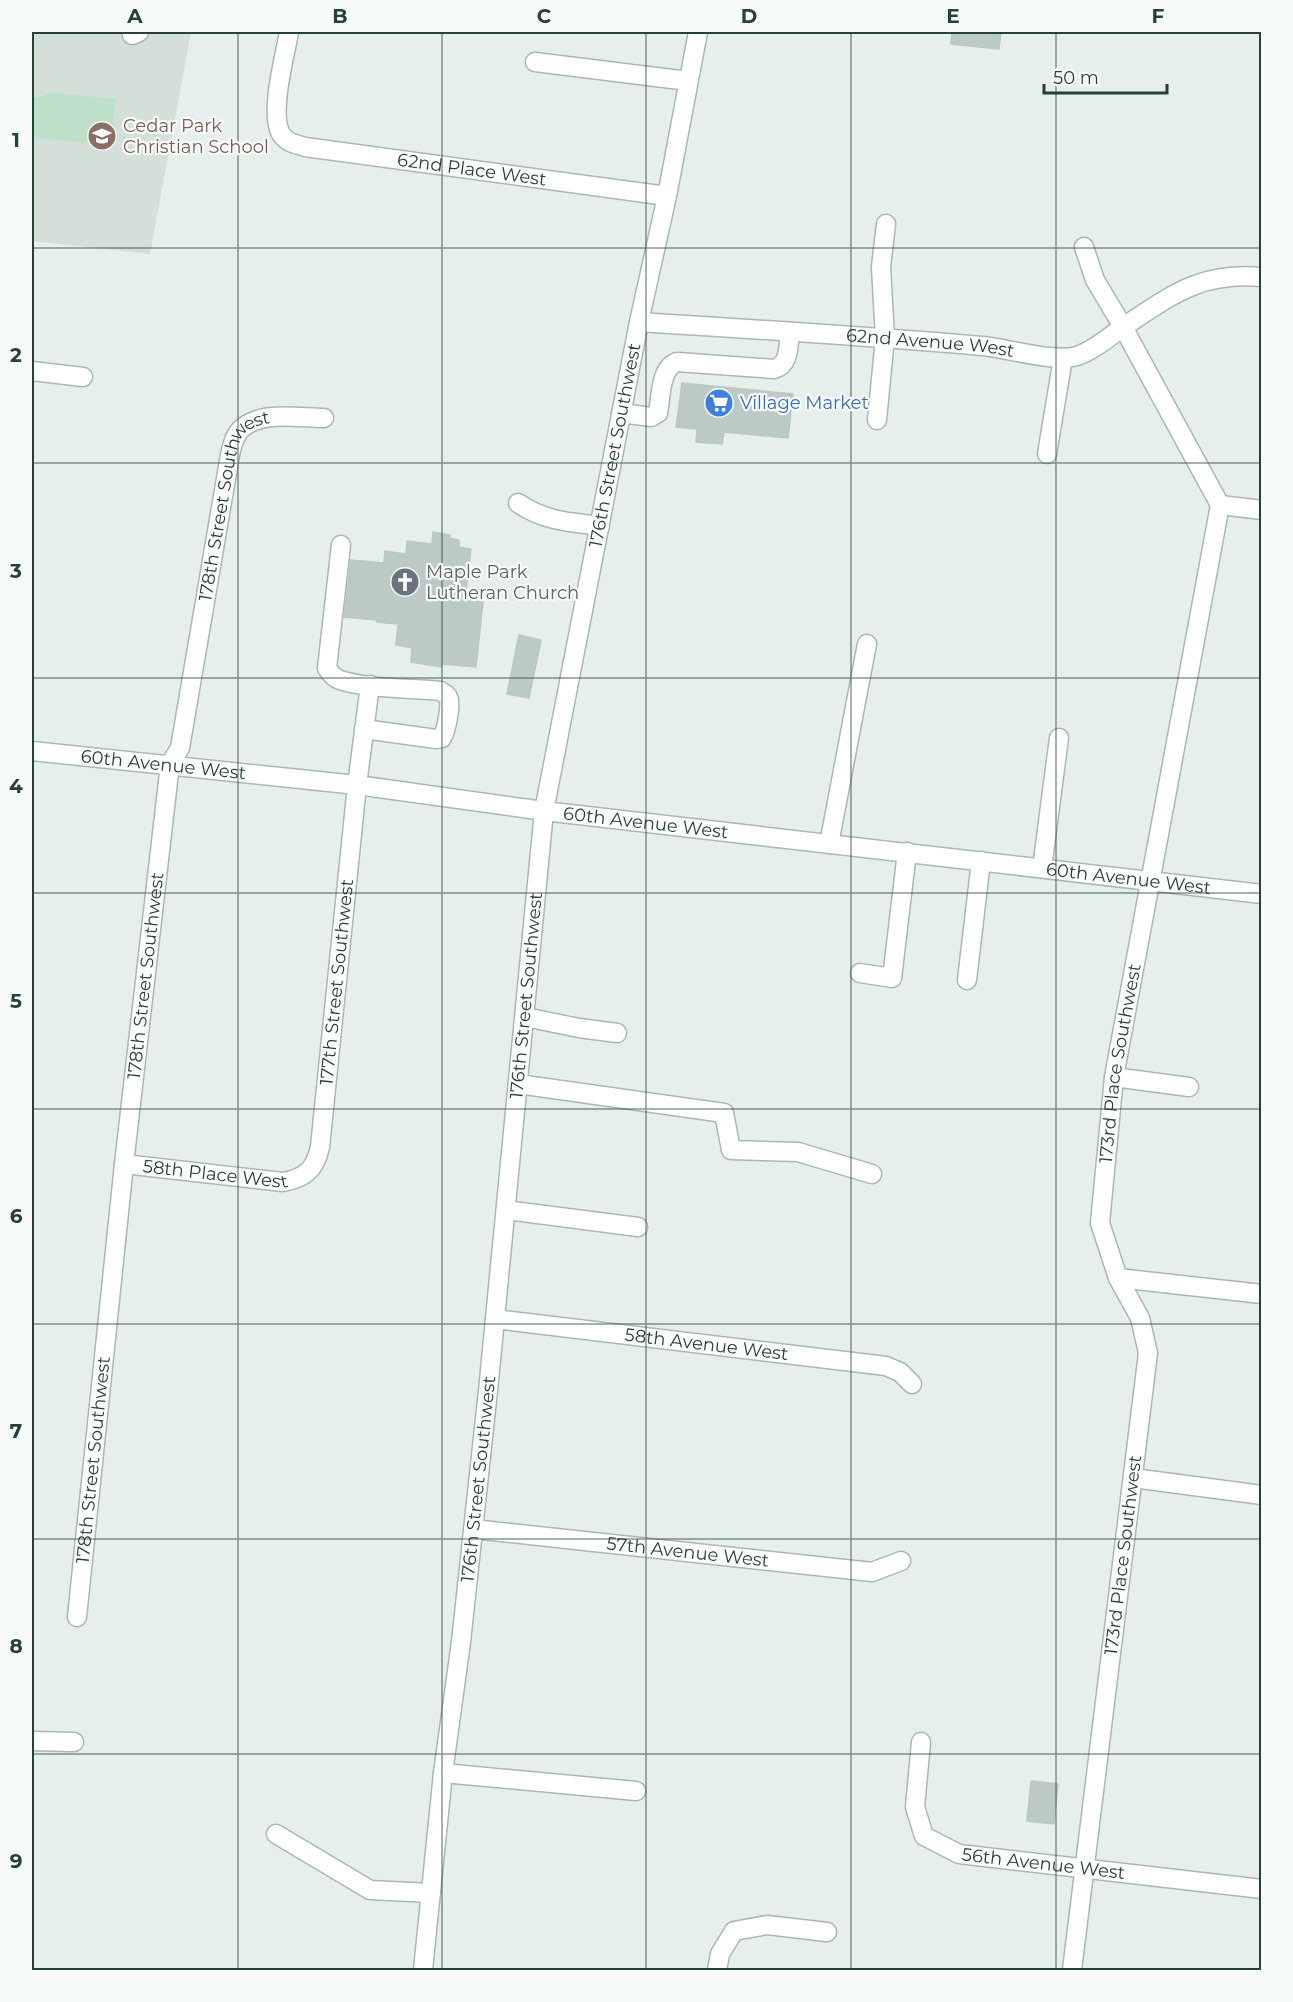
<svg xmlns="http://www.w3.org/2000/svg" width="1293" height="2002" font-family="Montserrat,sans-serif">
  <style>
    .built { fill: #d4dfda }
    .green { fill: #bfe0c8 }
    .building { fill: #bbcac4; stroke: #b8c9c2; stroke-width: 1.5 }
    .lines { fill: none; stroke-linecap: round; stroke-linejoin: round }
    .minor-casing { stroke: #a8b8b2; stroke-width: 21 }
    .minor { stroke: #fff; stroke-width: 18 }
    .grid { fill: none; stroke: #24423a; stroke-width: 1.5; stroke-opacity: 0.55 }
    .labels { text-anchor: middle; dominant-baseline: central; stroke-width: 4.5; stroke-linejoin: round; paint-order: stroke }
    .education-label { font-size: 18px; fill: #785e54; stroke: #f7fbf9; text-anchor: start }
    .street-label { font-size: 18px; fill: #24423a; stroke: #f7fbf9 }
    .shop-label { font-size: 18px; fill: #366cbe; stroke: #f7fbf9; text-anchor: start }
    .worship-label { font-size: 18px; fill: #5b616d; stroke: #f7fbf9; text-anchor: start }
    .neatline { fill: none; stroke: #24423a; stroke-width: 2 }
    .grid-label { font-size: 20px; text-anchor: middle; font-weight: bold; fill: #24423a }
  </style>
  <rect width="100%" height="100%" fill="#e6efeb"/>
  <path class="built" d="M32,32H191L150,254L32,241Z"/>
  <path class="green" d="M54,93L116,99L110,145L32,138V98Z"/>
  <path class="building" d="M952,32H1001L999,49L951,44Z
    M682,383L793,394L788,438L724,432L722,444L696,442L697,429L676,427Z
    M433,532L450,535L449,538L459,540V547L471,549L465,600L483,602L476,667L442,664V667L411,662L412,648L396,645L398,624L377,622V620L344,617L351,560L384,563L385,551L406,554L407,541L432,544Z
    M519,635L541,640L529,698L507,694Z
    M1031,1781L1058,1784L1054,1824L1027,1821Z"/>
  <g class="lines">
    <g class="minor-casing">
      <g id="minor">
        <path id="s1" d="M289,32C285,56 269,113 281,134C287,143 296,144 305,147L667,196"/>
        <path d="M132,35L139,32"/>
        <path d="M535,62L688,81"/>
        <path id="s2" d="M639,322C753,329 868,336 982,346C1007,348 1054,363 1077,356C1093,351 1109,337 1123,327L1095,280L1084,247"/>
        <path d="M32,371L83,377"/>
        <path d="M621,413L651,417L658,413C661,397 660,368 677,362L774,369C790,365 788,346 790,332"/>
        <path d="M877,420L885,338L881,267L886,224"/>
        <path d="M1047,454L1063,358"/>
        <path d="M518,503C544,521 569,522 600,526"/>
        <path d="M1220,505L1262,510"/>
        <path d="M341,545L327,668C330,673 334,678 340,680C368,689 411,688 441,691C443,693 447,695 448,697C452,704 446,731 442,738L436,739L364,729"/>
        <path id="s3" d="M32,751L357,785L544,811L1262,894"/>
        <path d="M829,844L867,644"/>
        <path d="M1042,868L1059,738"/>
        <path d="M860,973L892,978L907,852"/>
        <path d="M967,980L981,861"/>
        <path d="M525,1017L579,1028L617,1033"/>
        <path d="M1114,1077L1189,1087"/>
        <path d="M518,1084L724,1113L731,1150L798,1152L872,1174"/>
        <path id="s4" d="M124,1164L283,1182C305,1178 315,1170 320,1147L357,785L370,685"/>
        <path d="M506,1210L638,1227"/>
        <path d="M1118,1278L1262,1294"/>
        <path id="s5" d="M495,1319L886,1366L900,1372L912,1384"/>
        <path d="M1133,1478L1262,1495"/>
        <path id="s6" d="M473,1529L872,1572L901,1561"/>
        <path id="s7" d="M77,1617L124,1164L170,764L180,748L230,455C232,446 234,436 241,429C262,410 299,418 324,418"/>
        <path d="M32,1741L74,1742"/>
        <path id="s8" d="M921,1742L915,1807L924,1836L959,1854L1262,1889"/>
        <path d="M443,1773L636,1791"/>
        <path d="M276,1834L370,1890L431,1893"/>
        <path id="s9" d="M423,1970L443,1773L461,1642L488,1391L544,811L639,322L667,196L698,32"/>
        <path d="M717,1970L720,1954L734,1931L767,1925L827,1932"/>
        <path id="s10" d="M1072,1970L1148,1353L1140,1318L1118,1278L1100,1223L1114,1077L1220,505L1123,327C1172,295 1199,272 1262,277"/>
      </g>
    </g>
    <use href="#minor" class="minor"/>
  </g>
  <path class="grid" d="M238,32V1970M442,32V1970M646,32V1970M851,32V1970M1056,32V1970M32,248H1262M32,463H1262M32,678H1262M32,893H1262M32,1109H1262M32,1324H1262M32,1539H1262M32,1754H1262"/>
  <defs>
    <g id="school-disc" transform="scale(1.5)"><circle r="9.5" fill="#8d6e63" stroke="#f7fbf9"/><path d="M0-5L7-2L0 1L-7-2ZM-4 1L0 2.5L4 1V4Q0 6-4 4Z" fill="#fff"/></g>
    <g id="supermarket-disc" transform="scale(1.5)"><circle r="9.5" fill="#3f7fe0" stroke="#f7fbf9"/><path d="M-6-5.5h2.5l.6 2H6L4.5 2H-2.5L-4.4-4H-6ZM-1.5 3.2a1.3 1.3 0 1 0 .1 0ZM3 3.2a1.3 1.3 0 1 0 .1 0Z" fill="#fff"/></g>
    <g id="church-disc" transform="scale(1.5)"><circle r="9.5" fill="#6b7280" stroke="#f7fbf9"/><path d="M-1.2-6h2.4v3.5h3.3v2.4h-3.3V6h-2.4V-.1h-3.3v-2.4h3.3Z" fill="#fff"/></g>
  </defs>
  <g fill-rule="evenodd">
    <use href="#school-disc" x="102" y="136"/>
    <use href="#supermarket-disc" x="719" y="403"/>
    <use href="#church-disc" x="405" y="582"/>
  </g>
  <g class="labels">
    <g class="education-label">
      <text x="123" y="126">Cedar Park<tspan x="123" dy="21">Christian School</tspan></text>
    </g>
    <g class="street-label">
      <text stroke="none"><textPath href="#s1" startOffset="300">62nd Place West</textPath></text>
      <text stroke="none"><textPath href="#s2" startOffset="292">62nd Avenue West</textPath></text>
      <text stroke="none"><textPath href="#s9" startOffset="1538">176th Street Southwest</textPath></text>
      <text stroke="none"><textPath href="#s7" startOffset="1130">178th Street Southwest</textPath></text>
      <text stroke="none"><textPath href="#s3" startOffset="132">60th Avenue West</textPath></text>
      <text stroke="none"><textPath href="#s3" startOffset="618">60th Avenue West</textPath></text>
      <text stroke="none"><textPath href="#s3" startOffset="1104">60th Avenue West</textPath></text>
      <text stroke="none"><textPath href="#s7" startOffset="645">178th Street Southwest</textPath></text>
      <text stroke="none"><textPath href="#s4" startOffset="381">177th Street Southwest</textPath></text>
      <text stroke="none"><textPath href="#s9" startOffset="980">176th Street Southwest</textPath></text>
      <text stroke="none"><textPath href="#s10" startOffset="922">173rd Place Southwest</textPath></text>
      <text stroke="none"><textPath href="#s4" startOffset="92">58th Place West</textPath></text>
      <text stroke="none"><textPath href="#s5" startOffset="213">58th Avenue West</textPath></text>
      <text stroke="none"><textPath href="#s7" startOffset="158">178th Street Southwest</textPath></text>
      <text stroke="none"><textPath href="#s9" startOffset="494">176th Street Southwest</textPath></text>
      <text stroke="none"><textPath href="#s6" startOffset="216">57th Avenue West</textPath></text>
      <text stroke="none"><textPath href="#s10" startOffset="418">173rd Place Southwest</textPath></text>
      <text stroke="none"><textPath href="#s8" startOffset="220">56th Avenue West</textPath></text>
    </g>
    <g class="shop-label">
      <text x="740" y="403">Village Market</text>
    </g>
    <g class="worship-label">
      <text x="426" y="572">Maple Park<tspan x="426" dy="21">Lutheran Church</tspan></text>
    </g>
  </g>
  <rect width="1293" height="2002" fill="none" stroke="#f7fbf9" stroke-width="66"/>
  <path d="M1044 84v9h123v-9" fill="none" stroke="#24423a" stroke-width="3"/>
  <text x="1053" y="84" font-size="18" fill="#24423a" stroke="#f7fbf9" stroke-width="4.5" paint-order="stroke">50 m</text>
  <rect x="33" y="33" width="1227" height="1936" class="neatline"/>
  <g class="grid-label">
    <text x="135" y="23">A</text>
    <text x="340" y="23">B</text>
    <text x="544" y="23">C</text>
    <text x="749" y="23">D</text>
    <text x="953" y="23">E</text>
    <text x="1158" y="23">F</text>
    <text x="16" y="147">1</text>
    <text x="16" y="362">2</text>
    <text x="16" y="578">3</text>
    <text x="16" y="793">4</text>
    <text x="16" y="1008">5</text>
    <text x="16" y="1223">6</text>
    <text x="16" y="1438">7</text>
    <text x="16" y="1653">8</text>
    <text x="16" y="1868">9</text>
  </g>
</svg>
